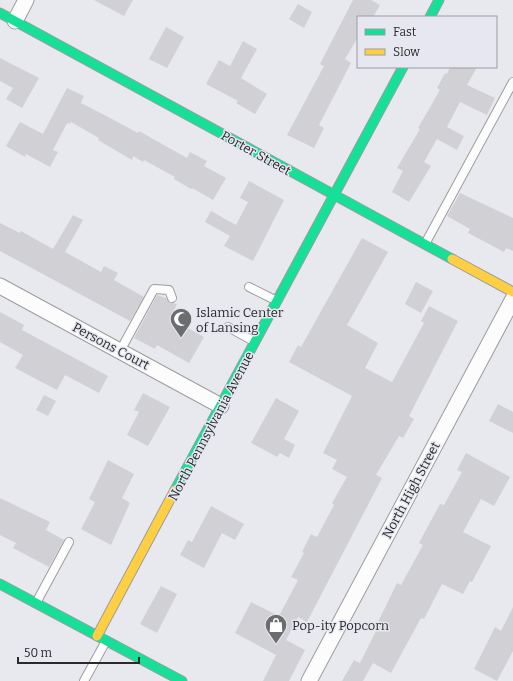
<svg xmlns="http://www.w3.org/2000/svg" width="513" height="681" font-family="Bitter,serif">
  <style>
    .building { fill: #d0d0d5 }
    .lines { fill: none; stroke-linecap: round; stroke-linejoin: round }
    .lane-casing { stroke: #9d9da0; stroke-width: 10 }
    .street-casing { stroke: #9d9da0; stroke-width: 17 }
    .fast-casing { stroke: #9d9da0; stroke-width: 11 }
    .slow-casing { stroke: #9d9da0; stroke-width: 11 }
    .lane { stroke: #fcfcfc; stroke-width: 8 }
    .street { stroke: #fcfcfc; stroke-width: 15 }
    .fast { stroke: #16e098; stroke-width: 9 }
    .slow { stroke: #ffcf43; stroke-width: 9 }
    .labels { text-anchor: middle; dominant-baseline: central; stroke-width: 3; stroke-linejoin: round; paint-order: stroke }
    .street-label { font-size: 13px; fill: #2a2a2d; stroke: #e6e7f0 }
    .poi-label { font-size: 13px; fill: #2a2a2d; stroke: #e6e7f0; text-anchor: start }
  </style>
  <rect width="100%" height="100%" fill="#e8e9ee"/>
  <path class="building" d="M94,0H133L124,16Z
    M353,0H371L380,5L373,17H358V37L345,59L351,63L319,125L324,128L314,148L287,135L324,66L320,64Z
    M298,4L312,12L304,28L289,19Z
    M166,27L184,37L167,68L149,59Z
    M243,41L257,49L241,78L267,94L255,114L236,103L238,101L206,84L219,60L230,66Z
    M0,58L39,78L22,108L6,99L13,88L0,81Z
    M450,67H477L467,85L495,98L487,115L460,102L447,127L464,136L457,150L437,139L424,162L431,166L409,202L392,192L403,171L397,168L420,129L418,128L440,90L437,88L445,73L447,74Z
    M67,88L84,96L81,103L110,118L138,133L139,131L187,158L190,152L207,161L204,166L226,178L213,200L192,188L191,189L174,179L175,177L144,160L143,162L133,156L132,160L98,140L99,138L71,122L70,124L67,123L53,150L58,152L50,167L26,154L25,157L6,146L20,122L43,134Z
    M249,181L284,200L253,261L224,246L230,236L205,222L211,211L236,225L248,202L240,198Z
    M460,193L513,218V251L506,248L504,252L489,244L468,233L470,229L447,216Z
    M73,215L83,220L65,252L101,272L104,266L118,273L114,280L144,297L130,321L0,251V223L20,233L21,231L53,249Z
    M362,238L388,252L347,325L378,343L365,368L392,382L424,323L421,321L429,306L458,321L409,416L414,419L403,438L399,436L376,475L382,478L307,622L298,617L286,640L305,650L289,681H263L276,655L235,633L251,602L279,616L298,580L291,577L304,553L302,552L311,534L317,537L334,505L332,503L347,477L332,469L337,460L323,453L352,396L289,362L298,345L301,347Z
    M416,282L433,291L421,313L405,304Z
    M157,295L166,298L169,302L177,304L170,318L204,337L189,363L157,345L155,349L134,338Z
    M0,312L24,325L22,330L108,376L99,393L65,375L57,390L15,368L23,355L0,342Z
    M143,393L170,407L148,446L127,435L139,412L134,410Z
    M44,395L56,401L48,416L36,410Z
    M276,398L299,411L284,439L295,445L289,458L280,453L277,457L251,443Z
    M498,404L513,412V433L489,421Z
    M466,453L510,477L494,506L481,499L463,532L491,546L472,582L470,581L463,594L442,584L424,619L421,618L391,673L373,663L363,681H342L354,660L360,663L378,627L376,626L397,583L401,585L423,545L419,543L427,528L440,504L444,505L462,472L457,470Z
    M108,460L134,474L122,498L130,503L111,545L81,529L95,502L89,499Z
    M0,498L50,522L46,530L64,540L49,567L13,548L16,543L0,535Z
    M211,506L244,524L235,540L222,533L204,568L180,555L188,540L192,542Z
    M161,586L177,594L157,633L140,624Z
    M513,607V651L497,681L474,669L495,627L501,631Z"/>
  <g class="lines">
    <g class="lane-casing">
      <path id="lane" d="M425,244L513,82
        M249,287L275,300
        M228,327L255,342
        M120,351L154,289L169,290L172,298
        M36,603L69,542
        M84,681L106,641"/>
    </g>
    <g class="street-casing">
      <path id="street" d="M15,21L26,0
        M0,286L221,406
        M309,681L513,299"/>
    </g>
    <g class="fast-casing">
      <path id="fast" d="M0,13L452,259
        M430,17L439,0
        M175,490L403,67
        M0,584L182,681"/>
    </g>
    <g class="slow-casing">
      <path id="slow" d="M452,259L513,292
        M97,636L175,490"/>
    </g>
    <use href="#lane" class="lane"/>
    <use href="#street" class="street"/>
    <use href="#fast" class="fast"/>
    <use href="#slow" class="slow"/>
  </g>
  <defs>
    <g id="mosque-pin" transform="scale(1.15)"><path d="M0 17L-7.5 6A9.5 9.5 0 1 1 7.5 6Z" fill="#6c6d71" stroke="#e6e7f0"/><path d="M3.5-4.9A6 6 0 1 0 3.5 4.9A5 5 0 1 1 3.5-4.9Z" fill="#fff"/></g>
    <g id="shop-pin" transform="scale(1.15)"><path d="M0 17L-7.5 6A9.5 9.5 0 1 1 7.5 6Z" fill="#6c6d71" stroke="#e6e7f0"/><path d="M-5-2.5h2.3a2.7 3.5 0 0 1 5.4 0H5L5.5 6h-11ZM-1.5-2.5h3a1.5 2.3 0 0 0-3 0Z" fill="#fff"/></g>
  </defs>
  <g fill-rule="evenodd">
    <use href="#mosque-pin" x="181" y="319"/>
    <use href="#shop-pin" x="276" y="625"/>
  </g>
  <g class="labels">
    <g class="street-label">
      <text transform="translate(256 153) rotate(29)">Porter Street</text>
      <text transform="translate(111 346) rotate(28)">Persons Court</text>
      <text transform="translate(211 426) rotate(-62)">North Pennsylvania Avenue</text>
      <text transform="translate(411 490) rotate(-62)">North High Street</text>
    </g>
    <g class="poi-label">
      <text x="196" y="312">Islamic Center<tspan x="196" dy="15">of Lansing</tspan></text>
      <text x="292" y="625">Pop-ity Popcorn</text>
    </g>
  </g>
  <rect x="357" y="16" width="140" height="52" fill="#e6e7f0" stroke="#9b9ba2"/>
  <rect x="365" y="29" width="20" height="6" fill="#16e098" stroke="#9b9ba2"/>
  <text x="393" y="36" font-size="12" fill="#2a2a2d">Fast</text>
  <rect x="365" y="49" width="20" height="6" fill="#ffcf43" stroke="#9b9ba2"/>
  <text x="393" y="56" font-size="12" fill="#2a2a2d">Slow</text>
  <path d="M18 657v6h121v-6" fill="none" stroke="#2a2a2d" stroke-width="2"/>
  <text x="24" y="657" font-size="12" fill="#2a2a2d" stroke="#e6e7f0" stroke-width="3" paint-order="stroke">50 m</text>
</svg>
